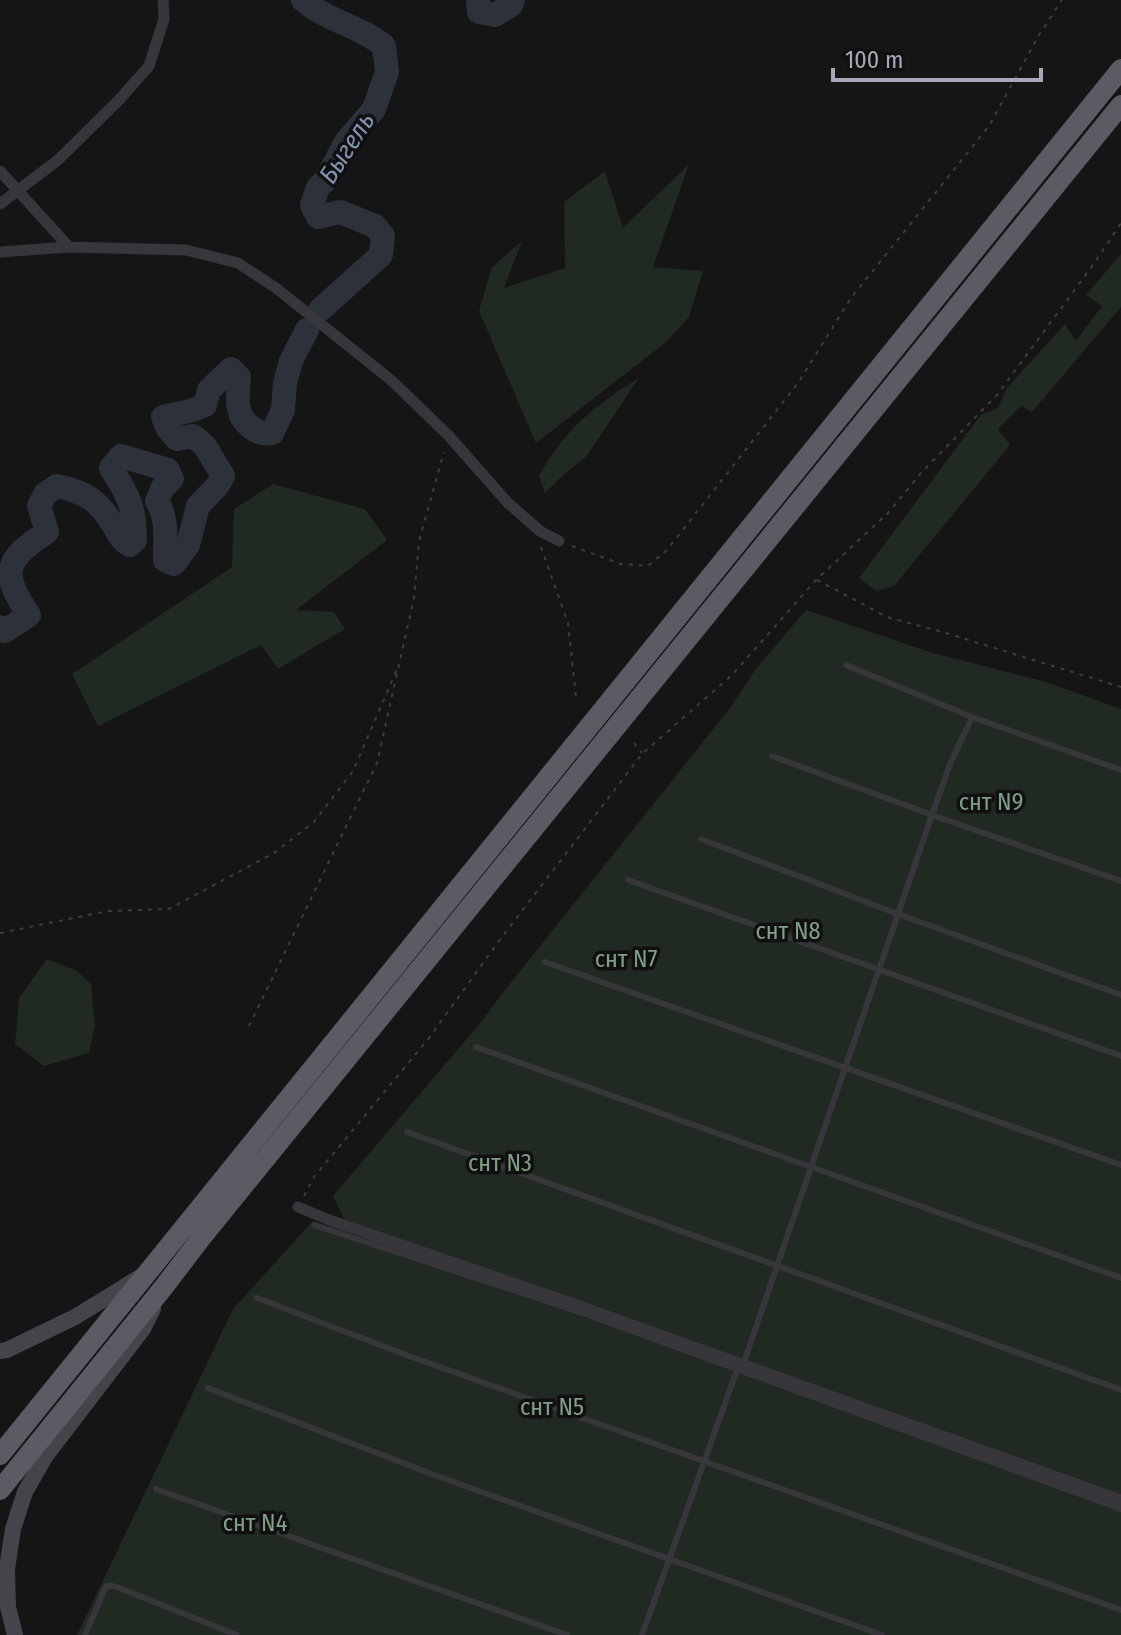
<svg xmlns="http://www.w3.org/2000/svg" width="1121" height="1635" font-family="'Fira Sans Condensed',sans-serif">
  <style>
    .green { fill: #212923 }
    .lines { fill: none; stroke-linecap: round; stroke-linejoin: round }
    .river { stroke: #2c313a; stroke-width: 24 }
    .path { stroke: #3c3d42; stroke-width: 2; stroke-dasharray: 4 6; stroke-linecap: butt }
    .service { stroke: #36363b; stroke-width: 6 }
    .minor { stroke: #36363b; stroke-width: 11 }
    .secondary { stroke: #44454b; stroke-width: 16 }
    .trunk { stroke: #5a5b63; stroke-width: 20 }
    .labels { text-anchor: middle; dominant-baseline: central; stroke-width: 7; stroke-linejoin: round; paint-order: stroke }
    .park-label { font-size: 24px; fill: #7fa086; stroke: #101011 }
    .water-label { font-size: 26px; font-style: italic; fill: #8092af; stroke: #101011 }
  </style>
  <rect width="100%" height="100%" fill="#151516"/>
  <path class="green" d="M689,164L653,267L703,271L689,317L665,343L536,443L479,311L492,267L522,241L504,288L565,268L564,202L605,171L623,228Z
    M1121,254V307L1032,412L1021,406L998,429L1010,445L894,586L876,591L859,578L981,415L998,408L1007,388L1065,324L1076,341L1102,306L1086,295Z
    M639,378L586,457L563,475L545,493L539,476C562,432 597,403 639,378Z
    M273,484L365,509L387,540L296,610L334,612L345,629L278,669L261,645L98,726L72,674L232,567L234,509Z
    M806,610L933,653L1046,682L1121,709V1496L344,1219L333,1196L482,1021L501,995L730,708L755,670Z
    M47,959L77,971L91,984L95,1026L89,1053L44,1066L15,1044L19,998Z
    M313,1221L578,1308L1121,1505V1635H77L233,1309Z"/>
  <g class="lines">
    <path class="river" d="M303,0C327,21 360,26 384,46L387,72L374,109L346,142L325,181L318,187L312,205L318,217L340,212L375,226L383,236L381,255L320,310
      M478,0L479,12L495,15L511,5L513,0
      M0,627L5,631L29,615C0,573 5,559 47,532L39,506L45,494L57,486C86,492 98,500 114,526C119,534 121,541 130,545L135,540C135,507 128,495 111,468L121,456L168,470L172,479L163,487L157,501C168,519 165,539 165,560L174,564L188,545L198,506L218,485L223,476L205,446L193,436L177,439L168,429L163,417C177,413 193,412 205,405L209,390L231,369L239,377C238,387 237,399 239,409C242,424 258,436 272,433L283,410L285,383L291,361L307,330"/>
    <path class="path" d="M572,546L621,564L648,566L667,550L798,383L851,298L989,126L1039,35L1062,0
      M541,547L568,623L576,697
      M817,580L887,617L946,633L1121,687
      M634,743L642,753
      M0,933L108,911L169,909L274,853L314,822L353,771L398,667
      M249,1026L377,763L414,598L419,541L444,452
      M304,1196L314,1177L429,1038L499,941L642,754L732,675L816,580L890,511L920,474L997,395L1093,265L1121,223"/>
    <path class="service" d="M846,665L972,717L1121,770
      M772,756L932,815L1121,881
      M701,839L898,914L1121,995
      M628,880L1121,1056
      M545,962L1121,1165
      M476,1047L1121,1278
      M407,1132L1121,1390
      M314,1225L577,1311L1121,1509
      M257,1298L409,1356L1121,1610
      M743,1365L932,815L950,764L972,717
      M208,1388L437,1476L882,1635
      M156,1489L567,1635
      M85,1635L106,1586H114L237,1635
      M642,1635L737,1370"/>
    <path class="minor" d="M0,171L69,247
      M0,204L58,160L119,100L149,66L164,19L163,0
      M0,252L69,247L186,250L238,263L276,288L391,380L448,435L508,503L540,531L559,541
      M298,1207L332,1221L557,1298L1121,1500"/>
    <path class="secondary" d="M0,1351L7,1350L75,1317L140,1277
      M15,1635L8,1607L7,1569L13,1529L25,1492L45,1457L143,1329L153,1309"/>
    <path class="trunk" d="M0,1455L1121,69
      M0,1490L163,1288L202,1237L1121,105"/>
  </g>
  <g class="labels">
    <g class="park-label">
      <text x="991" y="802">снт N9</text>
      <text x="788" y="931">снт N8</text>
      <text x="626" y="959">снт N7</text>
      <text x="500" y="1163">снт N3</text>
      <text x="552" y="1407">снт N5</text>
      <text x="255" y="1523">снт N4</text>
    </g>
    <g class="water-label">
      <text transform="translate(347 148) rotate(-57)">Быгель</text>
    </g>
  </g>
  <path d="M833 68v12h208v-12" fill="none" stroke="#a7aab6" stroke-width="4"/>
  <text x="845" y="68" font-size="24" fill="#a7aab6" stroke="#101011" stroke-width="6" paint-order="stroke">100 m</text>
</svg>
